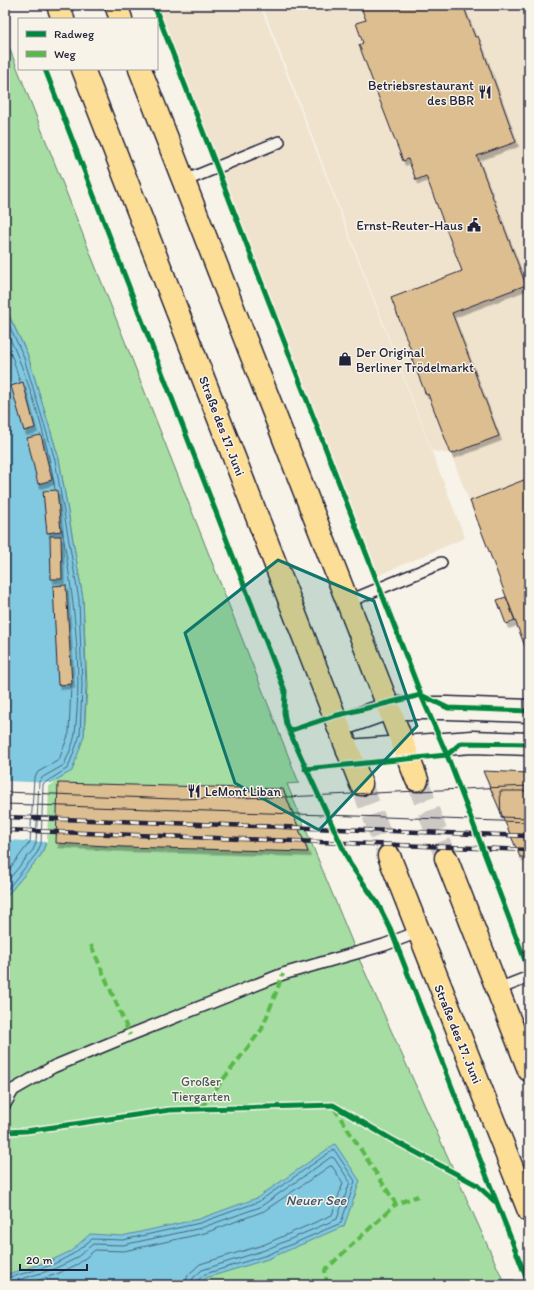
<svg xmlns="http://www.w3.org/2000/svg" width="534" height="1290" font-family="Itim,sans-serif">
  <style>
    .built { fill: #efe3ce }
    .green { fill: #a5dda2; stroke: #64806e }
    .water { fill: #80c9e0; stroke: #5a869e }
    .pier { fill: #f7f3e8 }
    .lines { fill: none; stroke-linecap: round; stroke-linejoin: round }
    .shore { stroke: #48657d; stroke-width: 1 }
    .building { fill: #ddbe90; stroke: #22223b; filter: url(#shadow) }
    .primary-tunnel { stroke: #ccc9c5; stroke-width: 22; stroke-dasharray: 22 11; stroke-linecap: butt }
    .lane-casing { stroke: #22223b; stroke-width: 14 }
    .secondary-casing { stroke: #22223b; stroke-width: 25 }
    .primary-casing { stroke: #22223b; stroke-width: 25 }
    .lane { stroke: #f7f3e8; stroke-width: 11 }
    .secondary { stroke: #f7f3e8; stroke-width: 22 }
    .primary { stroke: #fdde96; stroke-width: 22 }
    .tram { stroke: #22223b; stroke-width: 1 }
    .rail-casing { stroke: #22223b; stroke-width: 4.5 }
    .rail { stroke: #f7f3e8; stroke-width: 3; stroke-dasharray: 9; stroke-linecap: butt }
    .quiet { stroke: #58b947; stroke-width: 4; stroke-dasharray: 8 4; stroke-linecap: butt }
    .cycleway-casing { stroke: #f7f3e8; stroke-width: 8 }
    .cycleway { stroke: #00873e; stroke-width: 5 }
    .marked { fill: #0f766e; fill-opacity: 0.2; stroke: #0f766e; stroke-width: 3; stroke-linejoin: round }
    .labels { text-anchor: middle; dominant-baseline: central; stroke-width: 3; stroke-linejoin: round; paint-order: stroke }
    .poi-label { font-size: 13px; fill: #22223b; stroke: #f7f3e8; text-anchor: end }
    .street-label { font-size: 13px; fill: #22223b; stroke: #f7f3e8 }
    .park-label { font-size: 13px; fill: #495a5a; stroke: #f7f3e8 }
    .water-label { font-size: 14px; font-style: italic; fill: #3e546d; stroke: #f7f3e8 }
  </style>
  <defs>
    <filter id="shadow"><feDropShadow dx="2.5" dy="4.5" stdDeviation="0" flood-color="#0004"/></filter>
  </defs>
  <rect width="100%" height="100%" fill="#f7f3e8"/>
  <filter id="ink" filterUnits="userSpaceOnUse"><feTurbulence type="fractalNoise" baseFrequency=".025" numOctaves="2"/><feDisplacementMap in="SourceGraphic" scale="8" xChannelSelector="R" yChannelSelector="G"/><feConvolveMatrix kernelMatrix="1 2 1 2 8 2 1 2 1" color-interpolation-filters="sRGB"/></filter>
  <g filter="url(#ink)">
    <path class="built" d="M158,5H260L465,538L379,575Z
      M262,5H529V657L451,454L432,451Z"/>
    <path class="green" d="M5,37L299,783L287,784L360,961L503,1280H514L516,1285H5V898L41,855L45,845L47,784L84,736L87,686L83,599L59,459L27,353L5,307Z"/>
    <path class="water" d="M5,308L27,353L59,459L83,599L86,686L84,736L72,771L47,785L45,845L41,855L5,898Z
      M335,1144L360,1181L344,1226L268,1259L206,1278L198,1285H5V1275L50,1261L71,1251L90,1234L122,1236L199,1219L257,1198Z"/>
    <path class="pier" d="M5,781L55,783L49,786L47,842L5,840Z"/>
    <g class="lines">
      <path class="shore" d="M5,317L23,355L55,460L79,600L82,685L80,735L68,768L43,784L41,844L37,853L5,892
        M5,328C28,375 47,438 55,489
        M5,342L13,359L20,382
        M5,875L30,842L34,778L38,772L59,760L69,733L71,685
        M5,884L33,850L36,843L39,781L43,777L64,765C68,755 74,743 75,733C83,667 73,594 62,529
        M5,1279L52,1265L73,1254L92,1239L123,1240L200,1223L258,1202L333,1150L335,1151L355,1181L341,1223L267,1255L205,1274L197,1281L196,1285
        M5,1284L54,1269L75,1259L93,1244L123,1245L201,1228L260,1207L331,1157L334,1158L350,1182L337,1219L265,1250L202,1270L193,1278L191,1285
        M24,1285L57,1274L78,1264L95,1250L124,1251L205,1233L264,1211L330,1166H332L343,1183L332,1215L263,1245L200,1264L188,1275L185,1285"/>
    </g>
    <path class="building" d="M360,5H463L475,37L478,36L516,142L477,156L526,285L452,313L499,436L451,454L428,394L426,395L412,359L414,358L391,298L462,271L426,176L416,180L408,159L403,161L380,101L359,45L363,43L356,23L366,20Z
      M23,382L35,428L24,431L11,386Z
      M41,435L52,480L38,484L27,438Z
      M529,478V657L470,501Z
      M57,490L61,531L47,533L43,491Z
      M50,536H61L62,579H51Z
      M66,585L72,684L58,685L53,586Z
      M506,597L515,621L506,624L497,600Z
      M483,771L529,773V856H526L527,857H520Z
      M58,783L283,789L308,852L124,847L56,843Z
      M500,791H529V818L501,817Z"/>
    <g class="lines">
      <path class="primary-tunnel" d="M417,780L446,858
        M361,784L389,856"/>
      <g class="lane-casing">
        <path id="lane" d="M184,181L279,142
          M347,602L441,563
          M498,989L529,977
          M5,1104L13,1090L53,1067L130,1035L283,974L384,945L418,932"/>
      </g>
      <g class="secondary-casing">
        <path id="secondary" d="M338,726L389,708H448L529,711
          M348,751L472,742L529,744"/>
      </g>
      <g class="primary-casing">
        <path id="primary" d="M58,5L63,19
          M116,5L121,19
          M83,69L361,784
          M140,69L417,780
          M389,856L529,1211
          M446,858L529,1070"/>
      </g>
      <use href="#lane" class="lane"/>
      <use href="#secondary" class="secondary"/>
      <use href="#primary" class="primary"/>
      <path class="tram" d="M5,792L173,799L285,797L529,786
        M5,804L529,822"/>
      <g class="rail-casing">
        <path id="rail" d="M5,817L529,836
          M5,830L529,850"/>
      </g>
      <use href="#rail" class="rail"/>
      <path class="quiet" d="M91,945L130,1035
        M201,1108L262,1029L283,974
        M334,1108L396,1204L418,1196
        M327,1285L325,1270L396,1204"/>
      <g class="cycleway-casing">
        <path id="cycleway" d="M154,5L421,695L447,755L529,971
          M45,69L285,691L284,712L286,724L350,864L378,904L390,928L529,1285
          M289,731L334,716L421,695L448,708L529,711
          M305,769L447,755L461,743L529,744
          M5,1132L26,1131L170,1110L333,1105L391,1139L477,1185L494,1201"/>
      </g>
      <use href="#cycleway" class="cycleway"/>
    </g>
  </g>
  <path class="marked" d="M278,560L374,601L417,726L319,830L235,783L185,633Z"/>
  <defs>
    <g id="restaurant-bare" transform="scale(1.08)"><path d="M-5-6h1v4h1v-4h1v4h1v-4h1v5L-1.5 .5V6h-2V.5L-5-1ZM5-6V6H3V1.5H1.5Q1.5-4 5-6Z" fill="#22223b" stroke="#f7f3e8" stroke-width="2.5" paint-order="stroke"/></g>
    <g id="civic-bare" transform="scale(1.08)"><path d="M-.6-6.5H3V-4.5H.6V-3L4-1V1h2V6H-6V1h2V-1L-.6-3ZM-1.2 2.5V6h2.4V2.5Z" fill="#22223b" stroke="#f7f3e8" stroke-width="2.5" paint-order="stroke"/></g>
    <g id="shop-bare" transform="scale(1.08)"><path d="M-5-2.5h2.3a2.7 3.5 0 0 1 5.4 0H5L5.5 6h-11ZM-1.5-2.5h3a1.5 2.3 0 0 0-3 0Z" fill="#22223b" stroke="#f7f3e8" stroke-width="2.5" paint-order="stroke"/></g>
  </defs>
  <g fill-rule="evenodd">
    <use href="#restaurant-bare" x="485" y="92"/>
    <use href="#civic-bare" x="474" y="225"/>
    <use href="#shop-bare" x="345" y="359"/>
    <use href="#restaurant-bare" x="194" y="791"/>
  </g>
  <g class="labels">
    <g class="poi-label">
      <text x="474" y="85">Betriebsrestaurant<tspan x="474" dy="15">des BBR</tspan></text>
      <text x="463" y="225">Ernst-Reuter-Haus</text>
      <text x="356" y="352" text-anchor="start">Der Original<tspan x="356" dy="15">Berliner Trödelmarkt</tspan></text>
      <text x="205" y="791" text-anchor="start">LeMont Liban</text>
    </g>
    <g class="street-label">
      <text transform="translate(222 426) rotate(69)">Straße des 17. Juni</text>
      <text transform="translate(458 1034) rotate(68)">Straße des 17. Juni</text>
    </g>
    <g class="park-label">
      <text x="201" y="1081">Großer<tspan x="201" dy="15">Tiergarten</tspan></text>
    </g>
    <g class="water-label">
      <text x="316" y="1200">Neuer See</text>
    </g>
  </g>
  <rect width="534" height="1290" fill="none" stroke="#f7f3e8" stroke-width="20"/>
  <rect x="10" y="10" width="514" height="1270" fill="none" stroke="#22223b" stroke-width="1.5" filter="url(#ink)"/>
  <rect x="18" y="18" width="140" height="52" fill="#f7f3e8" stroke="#a29fa3"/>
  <rect x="26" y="31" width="20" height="6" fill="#00873e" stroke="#a29fa3"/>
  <text x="54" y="38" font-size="12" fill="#22223b">Radweg</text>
  <rect x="26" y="51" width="20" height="6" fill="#58b947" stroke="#a29fa3"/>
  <text x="54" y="58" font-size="12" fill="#22223b">Weg</text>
  <path d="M20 1264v6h67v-6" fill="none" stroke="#22223b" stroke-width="2"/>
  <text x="26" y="1264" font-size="12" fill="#22223b" stroke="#f7f3e8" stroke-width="3" paint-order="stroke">20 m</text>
</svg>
